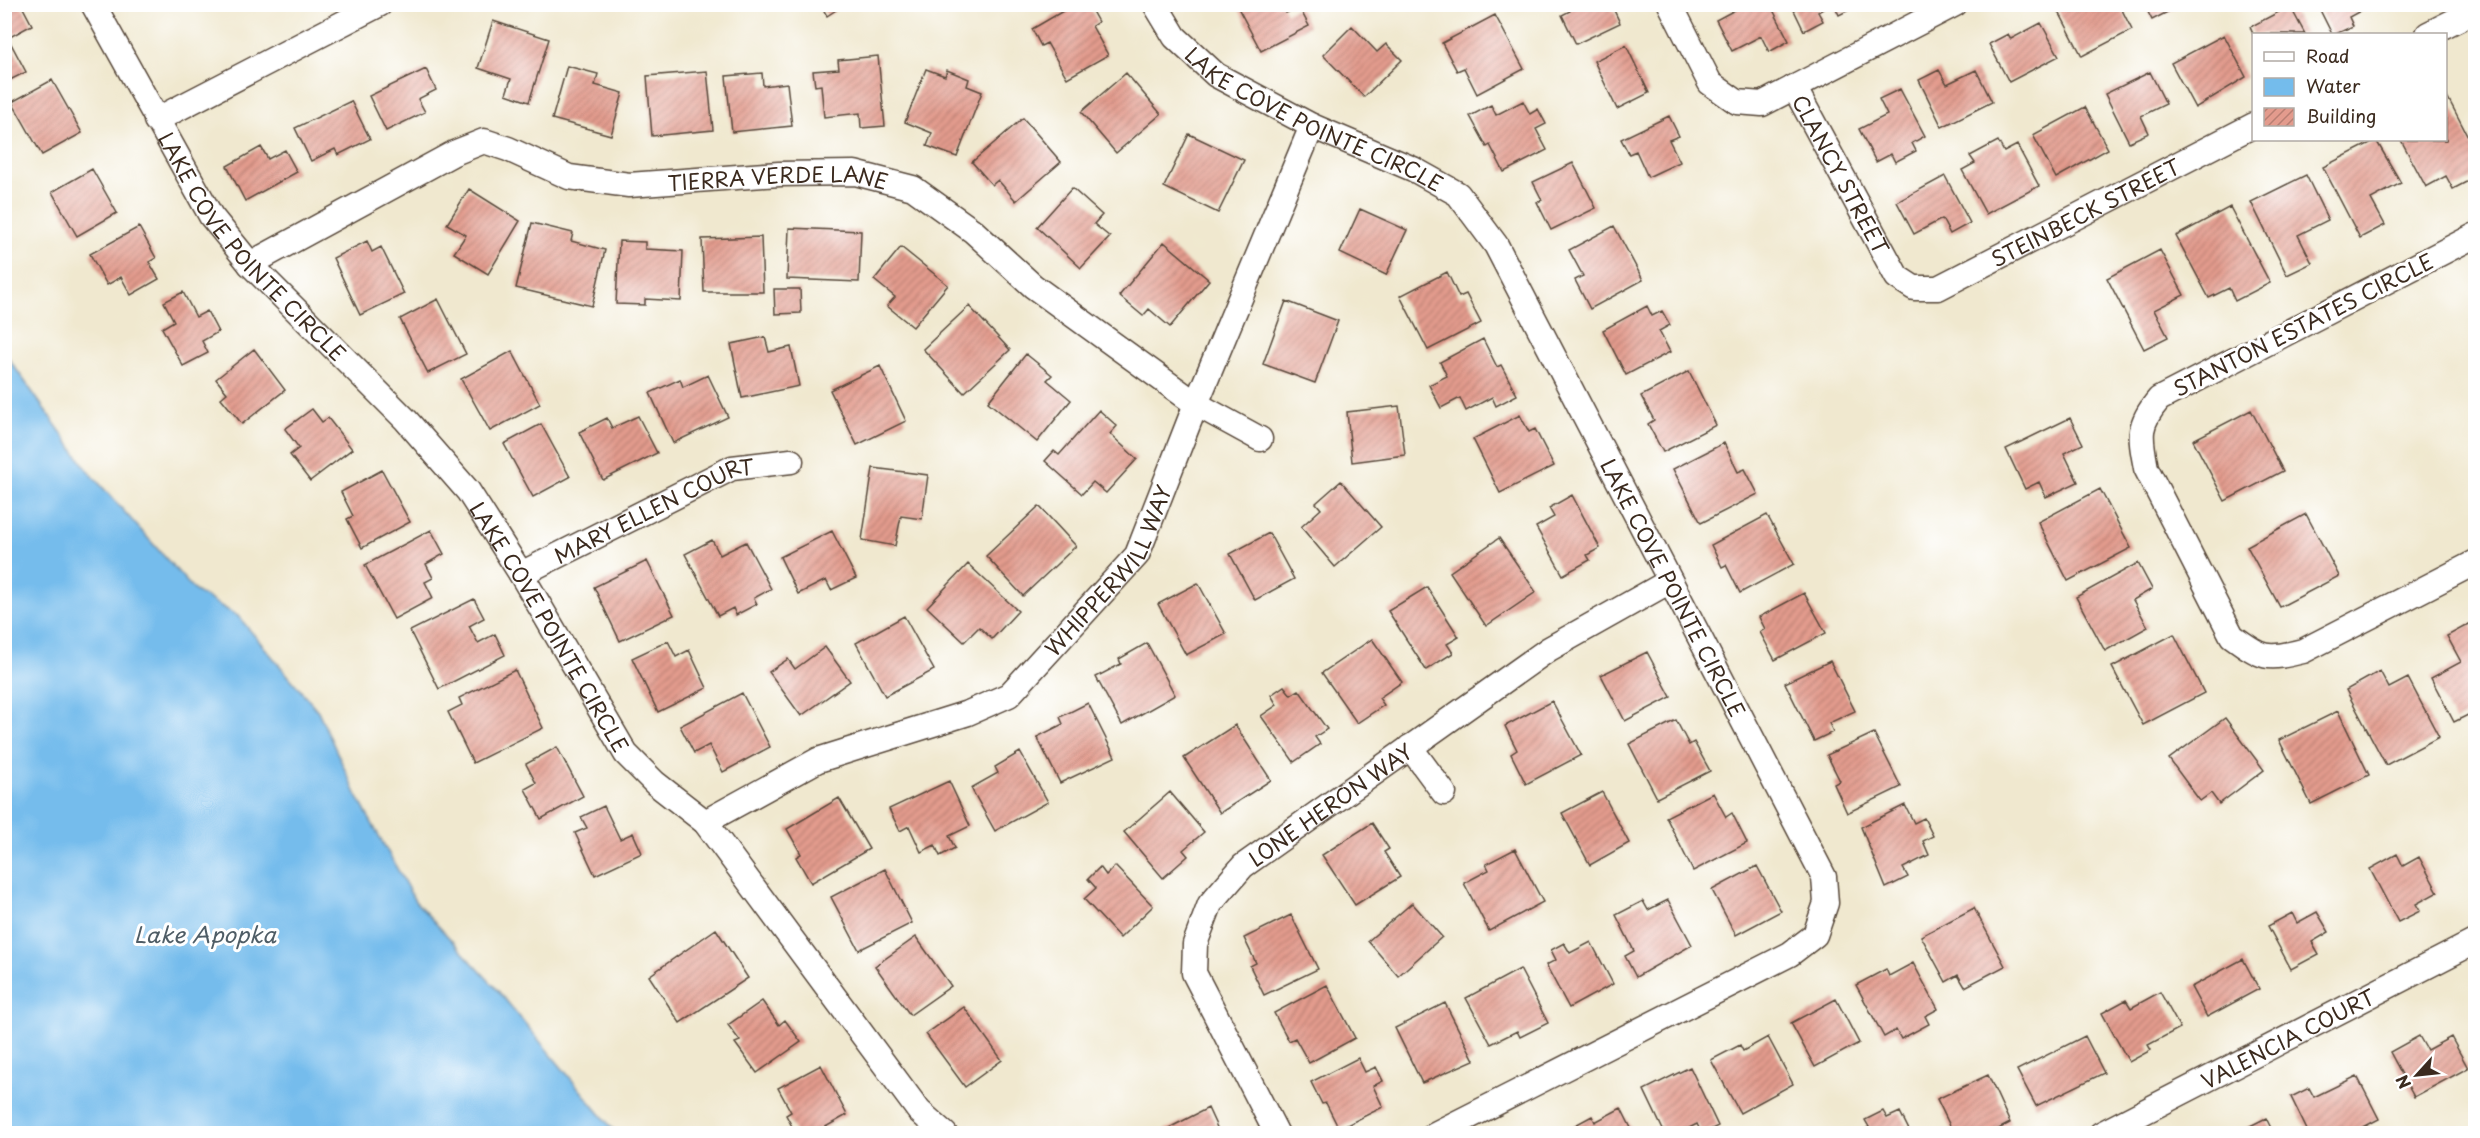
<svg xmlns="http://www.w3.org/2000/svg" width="2480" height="1138" font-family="'Playpen Sans',sans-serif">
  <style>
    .water { fill: #74bcec; stroke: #587385; stroke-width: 1.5 }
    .building { fill: url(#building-hatch) }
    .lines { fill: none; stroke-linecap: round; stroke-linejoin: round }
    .minor-casing { stroke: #564639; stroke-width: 27 }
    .minor { stroke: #fff; stroke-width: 24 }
    .labels { text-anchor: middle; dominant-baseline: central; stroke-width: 6; stroke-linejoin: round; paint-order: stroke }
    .street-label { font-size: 21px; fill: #3b2a1e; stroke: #fff }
    .water-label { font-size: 22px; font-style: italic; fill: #4f5d66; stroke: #fff }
  </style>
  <defs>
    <pattern id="building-hatch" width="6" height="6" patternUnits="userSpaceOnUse" patternTransform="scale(1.5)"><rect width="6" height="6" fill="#e39b8d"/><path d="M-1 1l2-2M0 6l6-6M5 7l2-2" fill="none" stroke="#b97f73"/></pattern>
  </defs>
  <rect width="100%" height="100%" fill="#fff"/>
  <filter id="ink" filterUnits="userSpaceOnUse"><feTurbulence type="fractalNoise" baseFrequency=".0167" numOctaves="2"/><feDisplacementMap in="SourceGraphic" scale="12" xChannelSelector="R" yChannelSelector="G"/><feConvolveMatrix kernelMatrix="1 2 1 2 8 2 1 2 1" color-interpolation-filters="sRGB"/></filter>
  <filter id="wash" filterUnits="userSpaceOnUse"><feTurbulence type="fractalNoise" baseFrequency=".008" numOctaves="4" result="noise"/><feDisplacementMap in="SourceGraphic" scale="24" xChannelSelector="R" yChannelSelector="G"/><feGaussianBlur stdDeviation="1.35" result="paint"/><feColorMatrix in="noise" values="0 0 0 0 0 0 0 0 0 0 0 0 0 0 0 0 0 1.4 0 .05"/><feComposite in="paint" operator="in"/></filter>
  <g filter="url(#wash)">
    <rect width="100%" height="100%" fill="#f0e8cf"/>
    <path class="water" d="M4,352L89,472L195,591L238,616L318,711L357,796L415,901L494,986L616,1133H5Z"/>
    <g id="blocks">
      <path class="building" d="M12,4H21L32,25L8,38L26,72L4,83V8Z
        M820,4H845L827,16Z
        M1075,4H1088L1098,22L1092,26L1108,55L1067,78L1047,43L1041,46L1032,29Z
        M1236,4H1282L1286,13L1299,7L1309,26L1261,51Z
        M1567,4H1611L1620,23L1576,44L1562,15L1570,11Z
        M1746,4H1770L1789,41L1769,52L1761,36L1732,51L1716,20Z
        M1791,4H1831L1818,12L1823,21L1804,31Z
        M1834,4H1861L1839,15Z
        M2064,4H2086L2088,10L2101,4H2119L2132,30L2082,56L2057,8Z
        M2144,4H2183L2152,20Z
        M2317,4H2373L2349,17L2353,26L2336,34H2332Z
        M2290,6L2305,34H2253L2250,27Z
        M1495,15L1524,69L1477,94L1464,68L1457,71L1442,43Z
        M493,21L549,39L529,102L506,94L511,79L478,68Z
        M2041,23L2059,56L2009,82L1989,44L2008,34L2011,39Z
        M1352,26L1377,52L1386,44L1402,60L1364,97L1323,55Z
        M2224,35L2246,77L2195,108L2171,63Z
        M1626,45L1649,93L1617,109L1594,61Z
        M878,56L885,126L861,128L860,113L824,117L821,85L815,86L813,71L839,69L838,60Z
        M567,66L598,74L595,85L623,93L611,135L552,119Z
        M426,69L436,90L418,99L425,112L386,131L369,96Z
        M926,69L945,76L947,70L969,79L967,86L982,92L957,157L927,146L932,133L905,122Z
        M1939,70L1947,84L1976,70L1992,102L1942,127L1919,80Z
        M707,71L713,130L652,136L647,76Z
        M2150,72L2166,104L2141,116L2149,133L2129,142L2105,94Z
        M762,73L763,86L787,83L792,126L732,132L726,76Z
        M1126,73L1161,114L1116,153L1081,112Z
        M52,80L82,133L42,155L12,102Z
        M1900,89L1925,136L1912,143L1916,151L1895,162L1891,154L1876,162L1859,129L1887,115L1879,99Z
        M2446,94L2476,152V177L2453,189L2446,176L2426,187L2401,140H2446Z
        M351,101L370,139L338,155L335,149L311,161L295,128Z
        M1523,101L1530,114L1538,109L1546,124L1536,129L1547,150L1504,172L1490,145L1487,147L1470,116L1491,105L1496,115Z
        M2085,107L2108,149L2056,178L2033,135Z
        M1669,116L1679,136L1669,140L1680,162L1648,177L1636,151L1629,154L1621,139Z
        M1023,118L1061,162L1016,201L998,180L992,185L972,162Z
        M1189,134L1244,160L1218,213L1164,187Z
        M2376,140L2401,183L2371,199L2385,225L2360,238L2323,167Z
        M1998,141L2004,152L2017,145L2039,186L1986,214L1962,170L1975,163L1970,156Z
        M261,147L268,159L285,150L297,172L245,201L227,166Z
        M1573,163L1596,208L1551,230L1537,202L1542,200L1533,182Z
        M92,169L117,213L77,236L52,192Z
        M2306,175L2328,220L2298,235L2312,263L2287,275L2251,202Z
        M1945,176L1970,223L1950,234L1942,219L1914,234L1897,202Z
        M1072,188L1102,215L1094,224L1110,237L1081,268L1037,227Z
        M469,189L520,221L488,274L454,253L466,235L447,224Z
        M2230,207L2270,283L2235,301L2229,288L2209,298L2176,236Z
        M1360,209L1407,230L1386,275L1340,253Z
        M532,223L573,233L571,241L605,250L592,306L516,288Z
        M1614,226L1643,280L1590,309L1575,280L1583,276L1569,250Z
        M139,227L156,258L149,262L159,279L131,295L121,277L107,285L90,254Z
        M789,228L861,231L859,282L787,279Z
        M761,237L763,292H704L702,239Z
        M367,241L372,252L381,247L404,294L360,315L333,258Z
        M619,241L645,242V249L683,251L681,301L645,299V305L616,304Z
        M1164,242L1209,280L1170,327L1149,309L1143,316L1119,296Z
        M901,247L948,285L913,327L887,306L895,297L874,280Z
        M2160,250L2184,295L2154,310L2168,337L2144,349L2107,278Z
        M1447,272L1459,297L1466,294L1481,323L1428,350L1400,296Z
        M774,289H800L801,313L775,314Z
        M183,292L196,317L207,311L218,332L202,341L208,353L183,366L162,328L174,321L164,302Z
        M438,299L466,354L428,373L400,319Z
        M1286,301L1338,321L1315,383L1263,364Z
        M969,306L1010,350L964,393L923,349Z
        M1647,306L1652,316L1662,311L1670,325L1659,331L1670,352L1626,375L1603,330Z
        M765,337L769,352L791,347L799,386L742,398L731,344Z
        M1483,339L1497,367L1501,365L1517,395L1496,406L1492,397L1466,411L1460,398L1441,408L1429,385L1447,376L1440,362Z
        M254,349L285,390L242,424L221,398L227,393L216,379Z
        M512,351L540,404L490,431L461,379Z
        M1026,354L1052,375L1047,380L1071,400L1037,442L988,402Z
        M880,366L906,421L857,445L830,390Z
        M1689,371L1716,425L1663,452L1648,424L1654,420L1641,396Z
        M708,375L728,417L673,443L650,393L680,379L683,387Z
        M1399,406L1405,455L1352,462L1347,412Z
        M312,409L322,422L328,418L352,449L310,481L290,455L299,448L285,429Z
        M1099,410L1117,426L1110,434L1137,459L1106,493L1093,482L1082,494L1045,461L1054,451L1059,455Z
        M2251,410L2283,471L2225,501L2193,440Z
        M1520,415L1529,432L1535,429L1554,466L1500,493L1473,439Z
        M638,416L657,453L603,480L579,432L607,418L612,428Z
        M2070,418L2083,444L2064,453L2078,482L2046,497L2039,482L2025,489L2006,449Z
        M541,424L570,477L533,497L504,444Z
        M1724,443L1738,472L1745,469L1758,494L1701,523L1673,469Z
        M873,468L928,475L922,519L901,516L895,546L862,540Z
        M382,470L410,522L362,548L347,519L353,516L341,492Z
        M1341,481L1381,527L1335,567L1301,527L1321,509L1316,503Z
        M2100,489L2131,548L2068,581L2038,522Z
        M1572,495L1600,548L1587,555L1590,560L1563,575L1536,527L1554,517L1549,508Z
        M1039,506L1076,546L1023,596L986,556Z
        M2306,514L2339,576L2280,607L2247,546Z
        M1767,515L1794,564L1740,593L1726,565L1722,567L1711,545Z
        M431,530L444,554L426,564L433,578L425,582L433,598L394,619L365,565Z
        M832,531L856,578L831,590L826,580L798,594L780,557Z
        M1269,533L1294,579L1255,600L1230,554Z
        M1499,538L1536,592L1486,626L1450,572Z
        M712,540L720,555L746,542L771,589L754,598L757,604L736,615L733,608L718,616L685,554Z
        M647,561L674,615L620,641L594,587Z
        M2138,563L2152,589L2133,600L2148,627L2105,651L2076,597Z
        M968,564L1018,611L992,639L979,627L964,642L927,607Z
        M1198,583L1226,634L1186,655L1158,604Z
        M1427,587L1459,637L1447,644L1453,653L1426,670L1388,611Z
        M1804,593L1826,633L1775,660L1760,632L1765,629L1759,617Z
        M474,599L484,618L469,626L478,643L495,634L505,655L439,689L410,631Z
        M904,616L934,670L885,696L856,643Z
        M2471,623L2476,631V711L2454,722L2431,678L2461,662L2447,636Z
        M2174,634L2204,693L2143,725L2112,667Z
        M1372,639L1402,682L1379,698L1384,705L1357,723L1322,673Z
        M668,641L676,657L689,650L707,688L658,712L632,658Z
        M1147,643L1175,695L1122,725L1096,677L1121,664L1119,659Z
        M825,647L850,681L801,716L769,672L788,659L795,669Z
        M1647,652L1671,697L1625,721L1601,675Z
        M1830,661L1855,711L1829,723L1833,732L1814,741L1785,683Z
        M515,670L543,728L473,763L448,712L462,705L459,698Z
        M2380,671L2389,688L2408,678L2439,737L2386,765L2346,690Z
        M1284,686L1291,695L1299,690L1327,729L1315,737L1320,744L1294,762L1261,716L1277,705L1271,695Z
        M742,693L770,747L723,772L709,745L694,753L680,726Z
        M1552,701L1581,755L1526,784L1511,754L1517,750L1505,726Z
        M1088,703L1115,757L1060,783L1037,737L1063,724L1060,717Z
        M2338,711L2369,775L2311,804L2279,740Z
        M2225,718L2264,770L2219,804L2211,793L2200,801L2169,759Z
        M1676,720L1689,745L1694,742L1710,771L1657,798L1629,744Z
        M1235,725L1271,780L1220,813L1184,758Z
        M1874,733L1901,787L1847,813L1834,784L1840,781L1827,755Z
        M557,747L583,796L541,819L525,789L536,783L526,764Z
        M1020,752L1048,802L995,831L971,788L998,773L995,767Z
        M949,781L970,826L949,836L955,848L940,856L935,845L921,852L909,826L900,831L889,809Z
        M1170,792L1204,832L1183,850L1188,856L1163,878L1124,832Z
        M1602,792L1629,843L1590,865L1562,813Z
        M1713,793L1726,817L1732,813L1747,843L1693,871L1666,817Z
        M839,798L869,849L811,883L796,857L801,854L787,829Z
        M1905,805L1914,823L1924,818L1933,836L1923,841L1929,855L1903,868L1908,877L1886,888L1861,827Z
        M604,806L620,839L633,833L642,853L595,875L575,833L587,828L581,817Z
        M1372,823L1389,849L1384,852L1400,877L1355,905L1322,855Z
        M1515,849L1543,902L1489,931L1464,883L1489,870L1486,864Z
        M2397,854L2403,866L2419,857L2438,892L2416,904L2420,911L2398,922L2370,869Z
        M1115,866L1153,906L1120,938L1084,899L1096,888L1088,879L1100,867L1106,875Z
        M1757,866L1781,911L1736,935L1712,890Z
        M885,869L912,923L859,950L831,897Z
        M1668,900L1692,945L1636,977L1625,956L1634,951L1616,915L1643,901L1648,910Z
        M1412,903L1442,937L1398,976L1368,941Z
        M1974,908L2005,966L1965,987L1958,975L1946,982L1921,936Z
        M2317,912L2329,932L2312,942L2319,954L2291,969L2268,926L2292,913L2297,923Z
        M1291,915L1318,969L1264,995L1250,966L1256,963L1244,938Z
        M716,929L748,978L680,1023L649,976Z
        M916,937L951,986L910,1015L875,966Z
        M1591,942L1613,984L1569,1008L1546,965L1556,960L1551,950L1564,943L1570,953Z
        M2243,959L2259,989L2207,1017L2191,987Z
        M1913,963L1938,1009L1925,1016L1929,1024L1901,1039L1896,1030L1884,1037L1856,985L1886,969L1889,976Z
        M1520,969L1548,1023L1520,1037L1517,1031L1491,1044L1466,998Z
        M1327,985L1355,1038L1309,1063L1295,1038L1289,1041L1274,1013Z
        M2160,992L2180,1028L2148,1045L2151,1050L2129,1062L2102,1013L2126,1000L2131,1008Z
        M1836,999L1859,1043L1815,1067L1791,1023Z
        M762,1001L779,1025L785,1020L801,1042L757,1073L735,1043L740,1041L728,1025Z
        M1445,1003L1474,1060L1422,1083L1395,1028Z
        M964,1007L1002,1060L965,1087L926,1034Z
        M2085,1036L2104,1073L2036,1106L2017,1070Z
        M2419,1036L2427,1050L2451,1037L2468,1068L2414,1097L2390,1052Z
        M1768,1037L1793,1084L1740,1113L1711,1060L1740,1045L1743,1051Z
        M1358,1058L1365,1072L1376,1067L1383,1081L1373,1086L1383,1107L1339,1129L1326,1103L1322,1104L1311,1082Z
        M821,1065L847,1115L813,1134H796L786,1115L791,1112L778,1088Z
        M1690,1067L1718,1126L1702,1134L1697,1124L1677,1134H1665L1644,1090Z
        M1988,1075L2010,1123L1989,1134H1954L1937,1099Z
        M2357,1076L2379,1119L2350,1134H2344L2342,1129L2333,1134H2309L2291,1097L2309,1088L2314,1097Z
        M1208,1108L1220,1134H1157Z
        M1621,1108L1634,1134H1565L1564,1131L1592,1116L1595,1122Z
        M1883,1111L1887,1118L1900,1112L1911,1134H1856L1869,1127L1865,1120Z
        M2266,1118L2274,1134H2234Z"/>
    </g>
  </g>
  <g filter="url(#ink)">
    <use href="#blocks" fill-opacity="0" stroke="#564639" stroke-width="1.5"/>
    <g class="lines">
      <g class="minor-casing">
        <g id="minor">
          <path id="s1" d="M93,4L211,216L250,264L406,420L468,491L521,574L626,754L655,783L705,822L919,1111L945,1134"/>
          <path id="s2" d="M1155,4L1175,37L1216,75L1312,126L1413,169L1458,194L1496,245L1824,877L1826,903L1815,935L1790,954L1435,1134"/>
          <path d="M1670,4L1710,83L1737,102L1762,104L1955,4"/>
          <path d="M2428,34L2476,10"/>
          <path id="s3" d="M1794,87L1897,277L1914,288H1938L2254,125"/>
          <path d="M156,120L380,4"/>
          <path d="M2476,235L2159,399C2137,425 2140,436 2146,468L2232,636C2264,659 2266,660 2303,651L2476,562"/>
          <path id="s4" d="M250,264L454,153L484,141L508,149L569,177L629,185L779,174L855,173L913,188L973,231L1033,286L1196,404L1260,439"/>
          <path id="s5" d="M521,574L732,468L791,461"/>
          <path d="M1410,747L1444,793"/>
          <path id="s6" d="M705,822L818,760L968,713L1009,695L1137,555L1196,404L1312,126"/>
          <path id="s7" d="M1277,1134L1194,973L1195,944L1210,904L1243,866L1549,649L1670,581"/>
          <path id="s8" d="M2101,1134L2476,941"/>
        </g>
      </g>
      <use href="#minor" class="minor"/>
    </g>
  </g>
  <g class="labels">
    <g class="street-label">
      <text stroke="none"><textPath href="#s2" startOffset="202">LAKE COVE POINTE CIRCLE</textPath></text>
      <text stroke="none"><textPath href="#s3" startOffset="99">CLANCY STREET</textPath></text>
      <text stroke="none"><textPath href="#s4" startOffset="567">TIERRA VERDE LANE</textPath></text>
      <text stroke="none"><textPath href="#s3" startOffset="426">STEINBECK STREET</textPath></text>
      <text stroke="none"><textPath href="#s1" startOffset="292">LAKE COVE POINTE CIRCLE</textPath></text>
      <text transform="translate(2303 324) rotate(-27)">STANTON ESTATES CIRCLE</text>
      <text stroke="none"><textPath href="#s5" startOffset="148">MARY ELLEN COURT</textPath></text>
      <text stroke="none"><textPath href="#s6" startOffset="492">WHIPPERWILL WAY</textPath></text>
      <text stroke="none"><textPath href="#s2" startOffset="814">LAKE COVE POINTE CIRCLE</textPath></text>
      <text stroke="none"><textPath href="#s1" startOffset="778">LAKE COVE POINTE CIRCLE</textPath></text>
      <text stroke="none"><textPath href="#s7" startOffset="410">LONE HERON WAY</textPath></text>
      <text stroke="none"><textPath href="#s8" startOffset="210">VALENCIA COURT</textPath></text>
    </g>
    <g class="water-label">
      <text x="205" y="933">Lake Apopka</text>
    </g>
  </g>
  <rect width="2480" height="1138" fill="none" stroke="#fff" stroke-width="24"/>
  <rect x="2252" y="33" width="195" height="108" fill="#ffffff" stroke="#b1aaa5" stroke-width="1.5"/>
  <rect x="2264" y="52" width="30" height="9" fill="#ffffff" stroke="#b1aaa5" stroke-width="1.5"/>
  <text x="2306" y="63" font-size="18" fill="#3b2a1e">Road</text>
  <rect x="2264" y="78" width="30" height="18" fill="#74bcec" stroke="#b1aaa5" stroke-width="1.5"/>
  <text x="2306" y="93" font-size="18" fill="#3b2a1e">Water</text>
  <rect x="2264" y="108" width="30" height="18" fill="url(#building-hatch)" stroke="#b1aaa5" stroke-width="1.5"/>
  <text x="2306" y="123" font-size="18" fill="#3b2a1e">Building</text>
  <g transform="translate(2417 1075) rotate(243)" stroke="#ffffff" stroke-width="4.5" paint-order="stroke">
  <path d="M0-4.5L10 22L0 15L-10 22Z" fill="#3b2a1e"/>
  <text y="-9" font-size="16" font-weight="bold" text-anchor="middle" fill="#3b2a1e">N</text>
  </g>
</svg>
